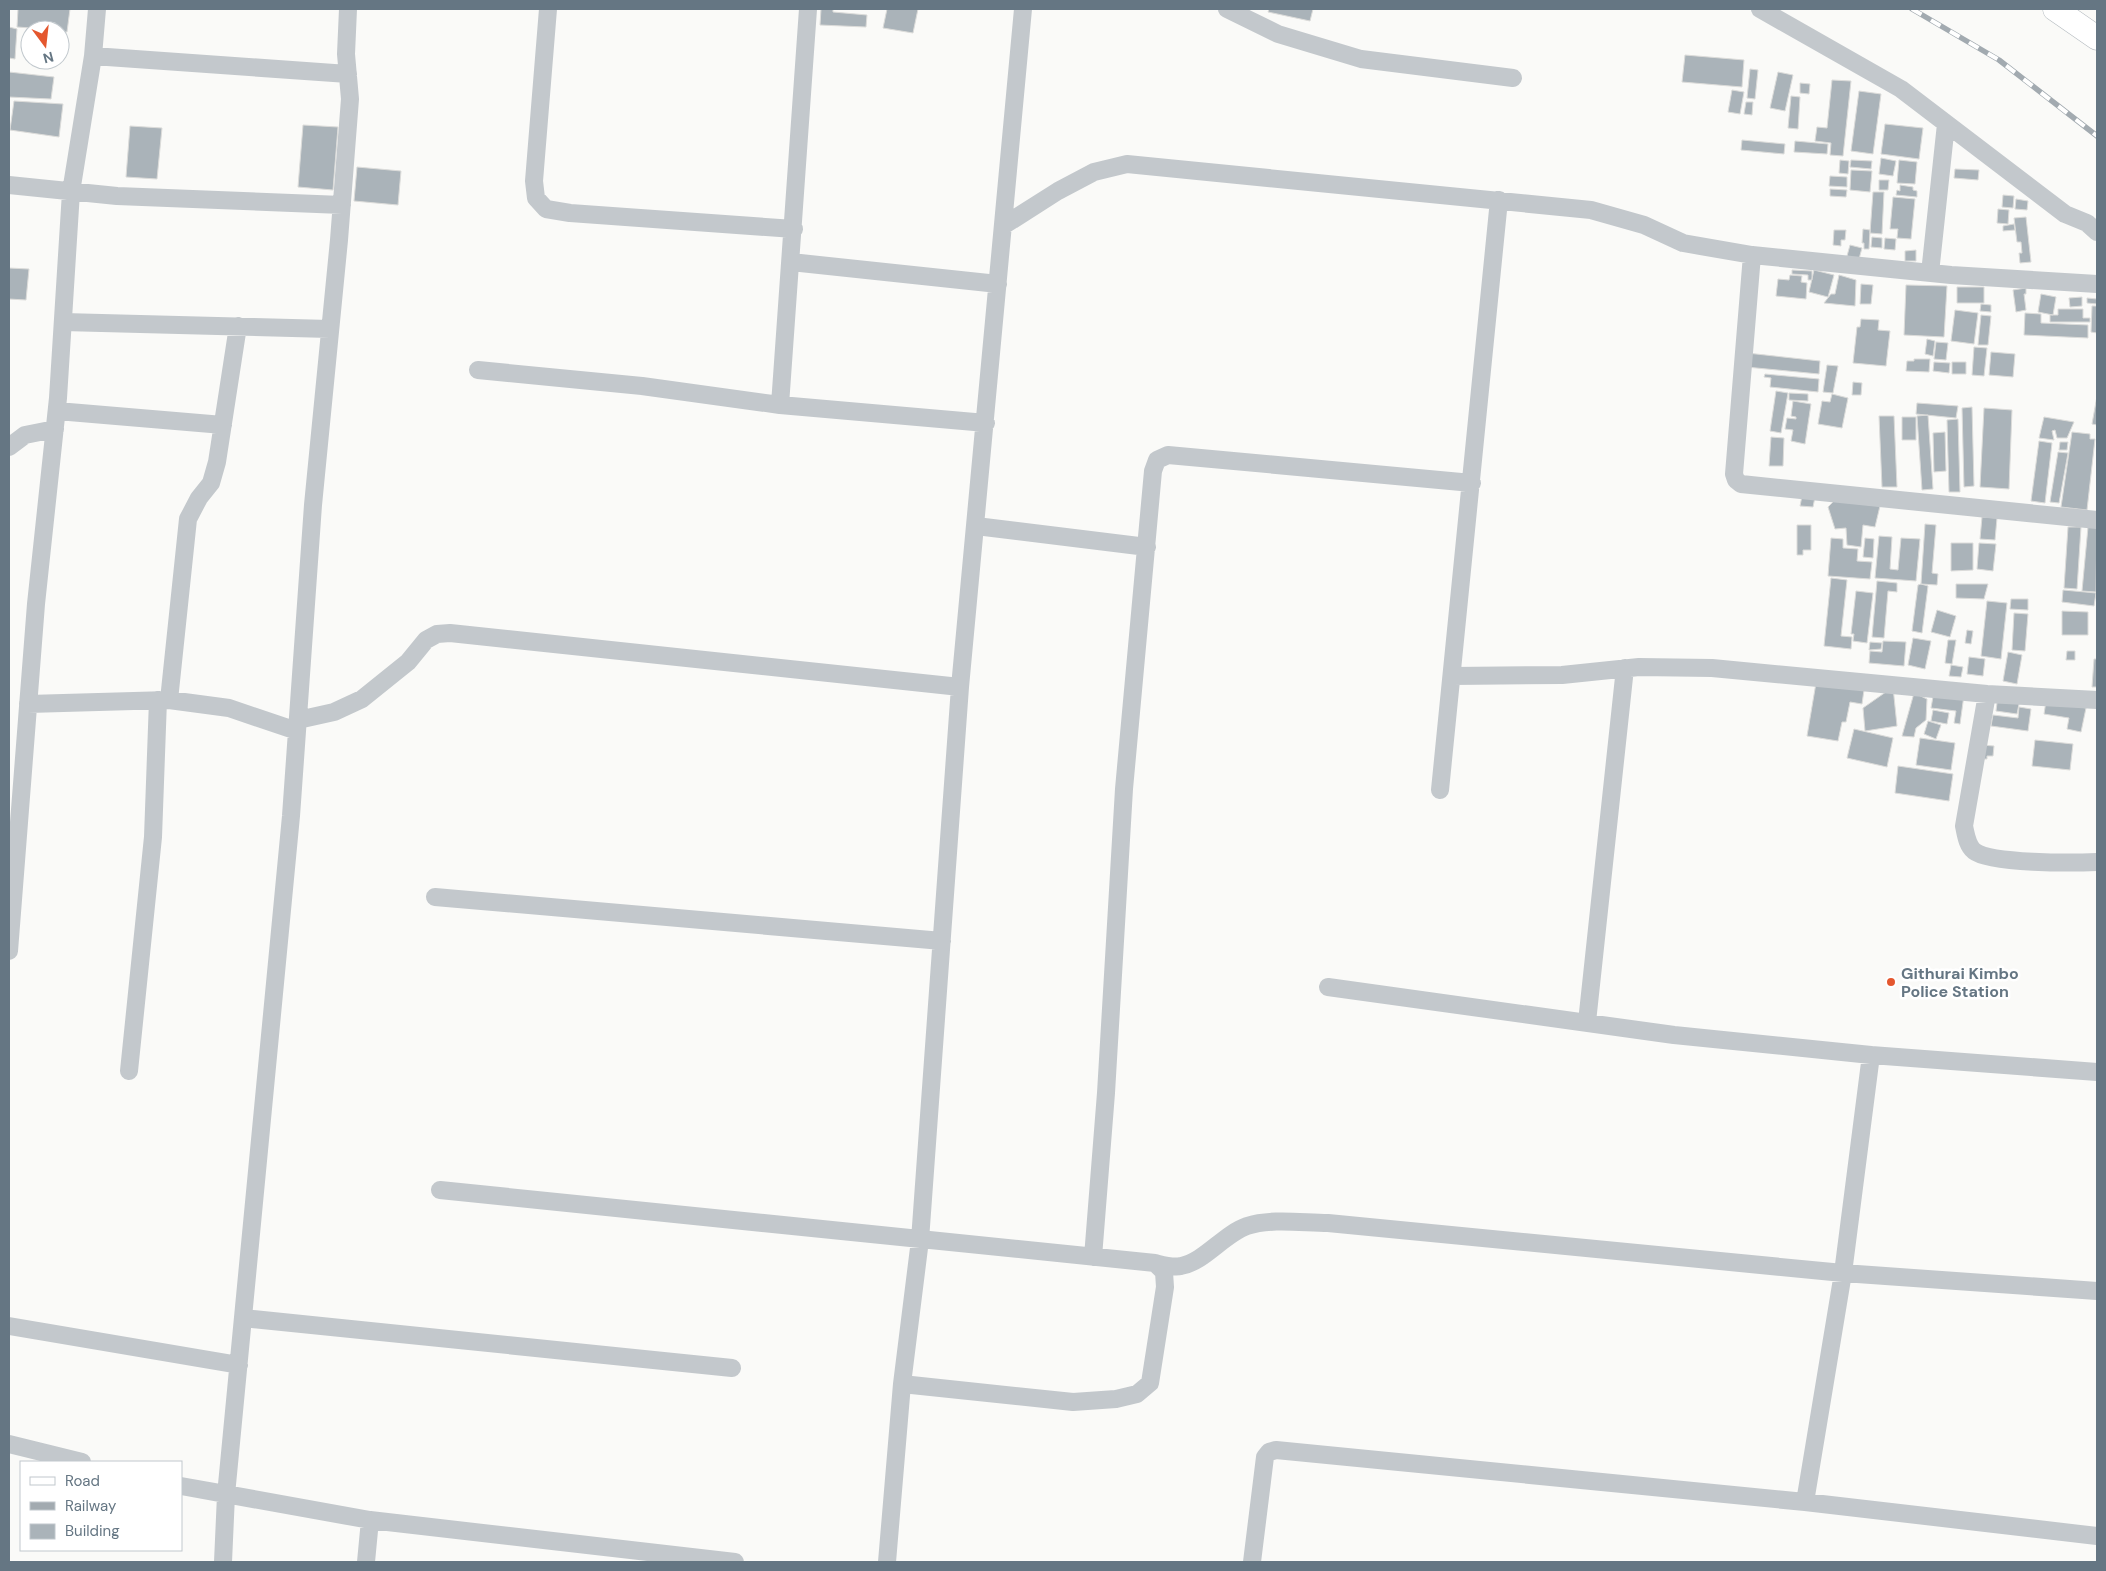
<svg xmlns="http://www.w3.org/2000/svg" width="2106" height="1571" font-family="'DM Sans',sans-serif">
  <style>
    .building { fill: #aab3b9; stroke: #dcdcda }
    .lines { fill: none; stroke-linecap: round; stroke-linejoin: round }
    .secondary-casing { stroke: #b3babf; stroke-width: 25 }
    .street { stroke: #c3c8cc; stroke-width: 18 }
    .secondary { stroke: #fff; stroke-width: 24 }
    .rail-casing { stroke: #a2aab0; stroke-width: 5.5 }
    .rail { stroke: #fff; stroke-width: 4; stroke-dasharray: 11; stroke-linecap: butt }
    .poi-dot { fill: #e4572e; stroke: #fff; stroke-width: 2 }
    .labels { text-anchor: middle; dominant-baseline: central; stroke-width: 5; stroke-linejoin: round; paint-order: stroke }
    .poi-label { font-size: 16px; font-weight: bold; fill: #657683; stroke: #fff; text-anchor: start }
  </style>
  <rect width="100%" height="100%" fill="#fafaf8"/>
  <path class="building" d="M18,9H70L67,32H60V30L17,27Z
    M821,9H833V12L867,15L866,27L820,25Z
    M887,9H918L913,33L883,28Z
    M1269,9H1313L1310,21L1268,12Z
    M9,27L17,29L15,59L9,58Z
    M1685,55L1744,60L1742,87L1682,82Z
    M1750,69L1758,70L1755,99L1747,98Z
    M9,72L54,77L51,99L9,97Z
    M1778,72L1793,75L1785,111L1770,108Z
    M1832,80L1851,81L1843,156L1830,155L1831,143L1815,141L1817,127L1827,128Z
    M1800,83L1810,84L1809,94L1800,93Z
    M1732,90L1744,92L1740,114L1728,112Z
    M1859,91L1881,94L1873,154L1851,151Z
    M1791,96L1800,97L1798,129L1788,128Z
    M14,101L63,104L59,137L10,130Z
    M1746,102H1753L1752,115L1744,114Z
    M1885,124L1923,128L1919,159L1881,154Z
    M303,125L338,127L333,190L298,187Z
    M130,126L162,128L157,179L126,177Z
    M1742,140L1785,144L1784,154L1741,150Z
    M1795,141L1828,144L1827,154L1794,152Z
    M1881,158L1896,161L1893,176L1879,174Z
    M1840,160L1849,161L1848,174L1839,173Z
    M1851,160L1872,161L1871,169L1850,167Z
    M1899,160L1917,162L1915,184L1897,183Z
    M357,167L401,171L398,205L354,201Z
    M1955,169L1979,170L1978,180L1954,178Z
    M1851,170L1872,171L1870,192L1850,190Z
    M1830,176L1847,177V187L1829,186Z
    M1879,180H1889L1888,190H1879Z
    M1900,185L1913,187V190L1917,191V197L1896,195L1897,190L1900,191Z
    M1830,189L1847,190L1846,197L1830,196Z
    M1873,192H1884L1882,234L1870,233Z
    M2003,195L2014,196L2013,208L2002,207Z
    M1893,197L1915,199L1911,239L1897,238L1898,229H1890Z
    M2016,199L2028,201L2027,210L2015,209Z
    M1998,209L2009,210L2008,224L1997,223Z
    M2026,217L2031,262L2020,263L2019,253H2022L2021,242H2017L2014,218Z
    M2014,224L2015,230L2003,231V226Z
    M1863,229L1870,230L1869,249H1864V243H1862Z
    M1834,230H1846L1845,240H1841V246L1833,245Z
    M1872,237L1882,238V248L1871,247Z
    M1885,238L1896,239L1895,250L1884,249Z
    M1850,245L1862,248L1859,259L1847,256Z
    M1916,250V261H1905V251Z
    M9,268L29,269L26,300L9,299Z
    M1792,270L1812,271V280H1808V275L1792,274Z
    M1814,270L1834,275L1828,297L1809,292Z
    M1790,275L1802,276L1801,282L1807,283L1806,299L1776,296L1778,279L1789,280Z
    M1839,275L1856,280L1855,306L1824,303L1831,294H1835Z
    M1861,284L1873,285L1871,304H1860Z
    M1906,285L1947,286L1944,337L1904,335Z
    M1957,287H1984V303H1957Z
    M2026,288V294H2024L2026,310L2016,312L2013,290Z
    M2041,294L2056,297L2053,315L2038,312Z
    M2082,297V306L2070,307L2069,298Z
    M2087,298L2097,299V304L2087,303Z
    M1981,304L1991,305V312L1980,311Z
    M2092,306H2097V333L2091,332Z
    M2058,309H2083V318H2090V322H2050V315H2058Z
    M1955,310L1978,313L1974,344L1951,341Z
    M2025,313L2041,314V323L2088,325V338L2024,335Z
    M1981,315L1991,316L1988,345H1978Z
    M1861,319L1879,320L1878,330L1890,331L1886,366L1853,363L1857,327H1860Z
    M1927,339L1935,341L1933,356L1925,354Z
    M1936,342L1948,343L1946,360L1934,359Z
    M1974,347L1987,348L1984,376L1972,375Z
    M1991,352L2015,354L2013,377L1989,375Z
    M1747,353L1820,361L1819,374L1746,367Z
    M1914,359H1930L1929,372L1906,371L1907,361H1914Z
    M1934,362L1950,363L1949,373L1933,371Z
    M1952,362H1966V374H1952Z
    M1827,365L1838,366L1833,393L1823,392Z
    M1765,374L1819,379L1818,392L1770,387L1771,378L1764,377Z
    M1853,382L1862,383L1861,395H1852Z
    M1776,391L1788,393L1781,433L1770,431Z
    M1789,393L1808,394V401L1789,400Z
    M1832,394L1848,398L1842,428L1818,424L1822,401L1830,402Z
    M2097,396V425L2092,424Z
    M1793,401L1811,404L1805,444L1791,441L1793,430L1785,429L1787,418L1796,419V417L1791,416Z
    M1917,403L1958,406L1956,418L1916,414Z
    M1972,407L1974,486L1964,487L1962,408Z
    M1984,408L2012,410L2009,489L1980,487Z
    M1928,415L1933,489L1922,490L1917,416Z
    M1879,416H1894L1897,487H1882Z
    M1902,417H1916V440H1902Z
    M2044,417L2074,422L2067,438H2057L2055,430L2052,431L2054,440L2039,438Z
    M1958,419L1960,492H1949L1947,420Z
    M1945,432L1946,471L1934,472L1933,433Z
    M2072,432L2090,434V439H2095L2087,510L2061,507Z
    M1771,437L1784,438L1783,466H1769Z
    M2039,441L2052,443L2045,503L2031,501Z
    M2060,442H2068L2067,450H2059Z
    M2058,452L2068,453L2059,503L2050,502Z
    M1802,496L1815,497L1813,507L1800,506Z
    M1834,501L1880,506L1875,527L1863,525L1861,547L1847,545L1846,528L1835,529L1828,507Z
    M1982,517L1997,518L1995,540L1980,539Z
    M1925,524L1936,525L1932,573L1938,574L1937,585L1921,584Z
    M1797,525H1811V550H1803V555H1797Z
    M2068,527H2081L2077,589L2064,588Z
    M2088,527H2097L2096,592L2082,591Z
    M1879,536L1892,537L1890,569L1898,570L1901,538L1920,539L1916,581L1875,578Z
    M1831,538L1843,539V548L1858,549L1857,561L1872,562L1870,579L1828,576Z
    M1865,538L1874,539L1873,558L1863,557Z
    M1951,543H1973V570L1951,571Z
    M1979,543L1996,544L1993,571L1977,569Z
    M1831,578L1847,580L1841,636L1852,637L1851,649L1824,646Z
    M1877,581L1897,583V592L1888,591L1884,638L1872,637Z
    M1921,584L1928,586L1922,633L1912,631L1918,585Z
    M1956,584H1988L1984,599L1956,598Z
    M2063,590L2096,593L2094,606L2062,602Z
    M1856,591L1873,593L1867,643L1853,641L1854,634H1851Z
    M2011,599H2028V610L2010,609Z
    M1987,601L2007,603L2001,659L1981,656Z
    M1937,610L1956,616L1950,637L1931,632Z
    M2062,611L2088,612V635H2062Z
    M2014,613L2028,614L2025,651L2012,650Z
    M1967,630L1973,631L1971,644L1965,643Z
    M1913,638L1931,641L1925,669L1908,665Z
    M1948,640H1956L1952,664L1945,663Z
    M1883,641L1906,642L1904,666L1869,663L1870,651L1882,652Z
    M1870,642L1882,643L1881,649L1869,650Z
    M2067,651H2075V660H2066Z
    M2008,652L2022,655L2017,684L2003,681Z
    M1969,657L1985,659L1983,676L1967,674Z
    M2094,659H2097V687H2092Z
    M1951,665L1963,667L1961,677L1949,676Z
    M1816,683L1864,690L1862,704L1850,702L1846,722H1842L1838,741L1807,736Z
    M1893,687L1897,726L1865,731L1863,708Z
    M1934,691L1964,695L1960,724L1954,723L1956,711L1931,708Z
    M1914,693L1927,699L1926,720L1916,728L1914,737L1902,736Z
    M1998,695L2020,699L2017,714L1996,711Z
    M2046,701L2086,708L2081,732L2067,729L2069,718L2044,714Z
    M2019,707L2031,709L2028,731L1991,726L1993,715L2018,718Z
    M1933,710L1949,713L1947,724L1931,721Z
    M1928,721L1941,725L1936,739L1924,734Z
    M1854,729L1893,738L1887,767L1847,758Z
    M1920,738L1955,743L1951,770L1916,765Z
    M2035,740L2073,744L2070,770L2032,766Z
    M1981,745L1994,746L1993,756H1987V759H1984Z
    M1898,766L1953,774L1949,801L1895,793Z"/>
  <g class="lines">
    <g class="secondary-casing">
      <path id="secondary" d="M2055,9L2097,38"/>
    </g>
    <path class="street" d="M548,9L534,181L536,198L546,209L570,213L794,229
      M1227,9L1278,34L1361,59L1513,78
      M1760,9L1901,89L2065,214L2087,223L2097,232
      M93,56L348,74
      M9,185L117,196L342,205
      M1003,226L1058,191L1094,172L1127,164L1591,210L1644,225L1683,243L1752,255L1951,275L2097,284
      M1752,255L1734,474L1736,480L1741,484L2097,520
      M791,262L998,284
      M1930,273L1946,124
      M63,322L330,329
      M478,370L642,386L780,405L986,423
      M780,405L808,9
      M57,411L223,425
      M9,447L25,435L55,429
      M976,526L1147,547
      M1452,676L1562,675L1639,667L1712,668L1987,694L2097,700
      M1987,694L1964,826C1966,835 1967,845 1974,851C1990,864 2074,863 2097,862
      M169,700L188,519L199,498L211,483L217,462L238,326
      M28,704L169,700L229,708L297,731
      M298,720L334,712L362,699L408,662L426,640L437,634L450,633L960,687
      M1440,790L1499,200
      M435,897L942,941
      M9,951L36,604L58,398L71,192L93,56L97,9
      M1328,987L1674,1035L1871,1055L2097,1072
      M1587,1022L1625,668
      M129,1071L153,837L158,700
      M440,1190L1155,1263L1164,1272L1165,1287L1150,1383L1137,1394L1116,1399L1073,1402L902,1384
      M1093,1257L1106,1093L1124,789L1153,471L1157,460L1168,455L1472,483
      M1155,1263C1163,1265 1173,1268 1181,1266C1204,1262 1224,1234 1247,1226C1272,1218 1303,1223 1328,1223L1843,1273L2097,1291
      M243,1318L732,1368
      M9,1326L239,1365
      M9,1444L82,1462
      M181,1486L370,1520L735,1562
      M1805,1502L1843,1273L1871,1055
      M223,1562L226,1495L291,816L313,505L339,240L350,99L346,54L348,9
      M366,1562L370,1520
      M887,1562L902,1384L920,1240L960,687L1023,9
      M1252,1562L1265,1457L1269,1452L1276,1450L1805,1502L2097,1536"/>
    <use href="#secondary" class="secondary"/>
    <g class="rail-casing">
      <path id="rail" d="M1912,9L1999,60L2097,136"/>
    </g>
    <use href="#rail" class="rail"/>
  </g>
  <circle class="poi-dot" cx="1891" cy="982" r="5"/>
  <g class="labels">
    <g class="poi-label">
      <text x="1901" y="973">Githurai Kimbo<tspan x="1901" dy="18">Police Station</tspan></text>
    </g>
  </g>
  <rect width="2106" height="1571" fill="none" stroke="#657683" stroke-width="20"/>
  <rect x="20" y="1461" width="162" height="90" fill="#ffffff" stroke="#c1c8cd"/>
  <rect x="30" y="1477" width="25" height="8" fill="#ffffff" stroke="#c1c8cd"/>
  <text x="65" y="1486" font-size="15" fill="#657683">Road</text>
  <rect x="30" y="1502" width="25" height="8" fill="#a2aab0" stroke="#c1c8cd"/>
  <text x="65" y="1511" font-size="15" fill="#657683">Railway</text>
  <rect x="30" y="1524" width="25" height="15" fill="#aab3b9" stroke="#c1c8cd"/>
  <text x="65" y="1536" font-size="15" fill="#657683">Building</text>
  <g transform="translate(45 45) rotate(165)"><circle r="24" fill="#ffffff" stroke="#c1c8cd"/>
  <path d="M0-4L9 19L0 12L-9 19Z" fill="#e4572e"/>
  <text y="-8" font-size="14" font-weight="bold" text-anchor="middle" fill="#657683">N</text>
  </g>
</svg>
